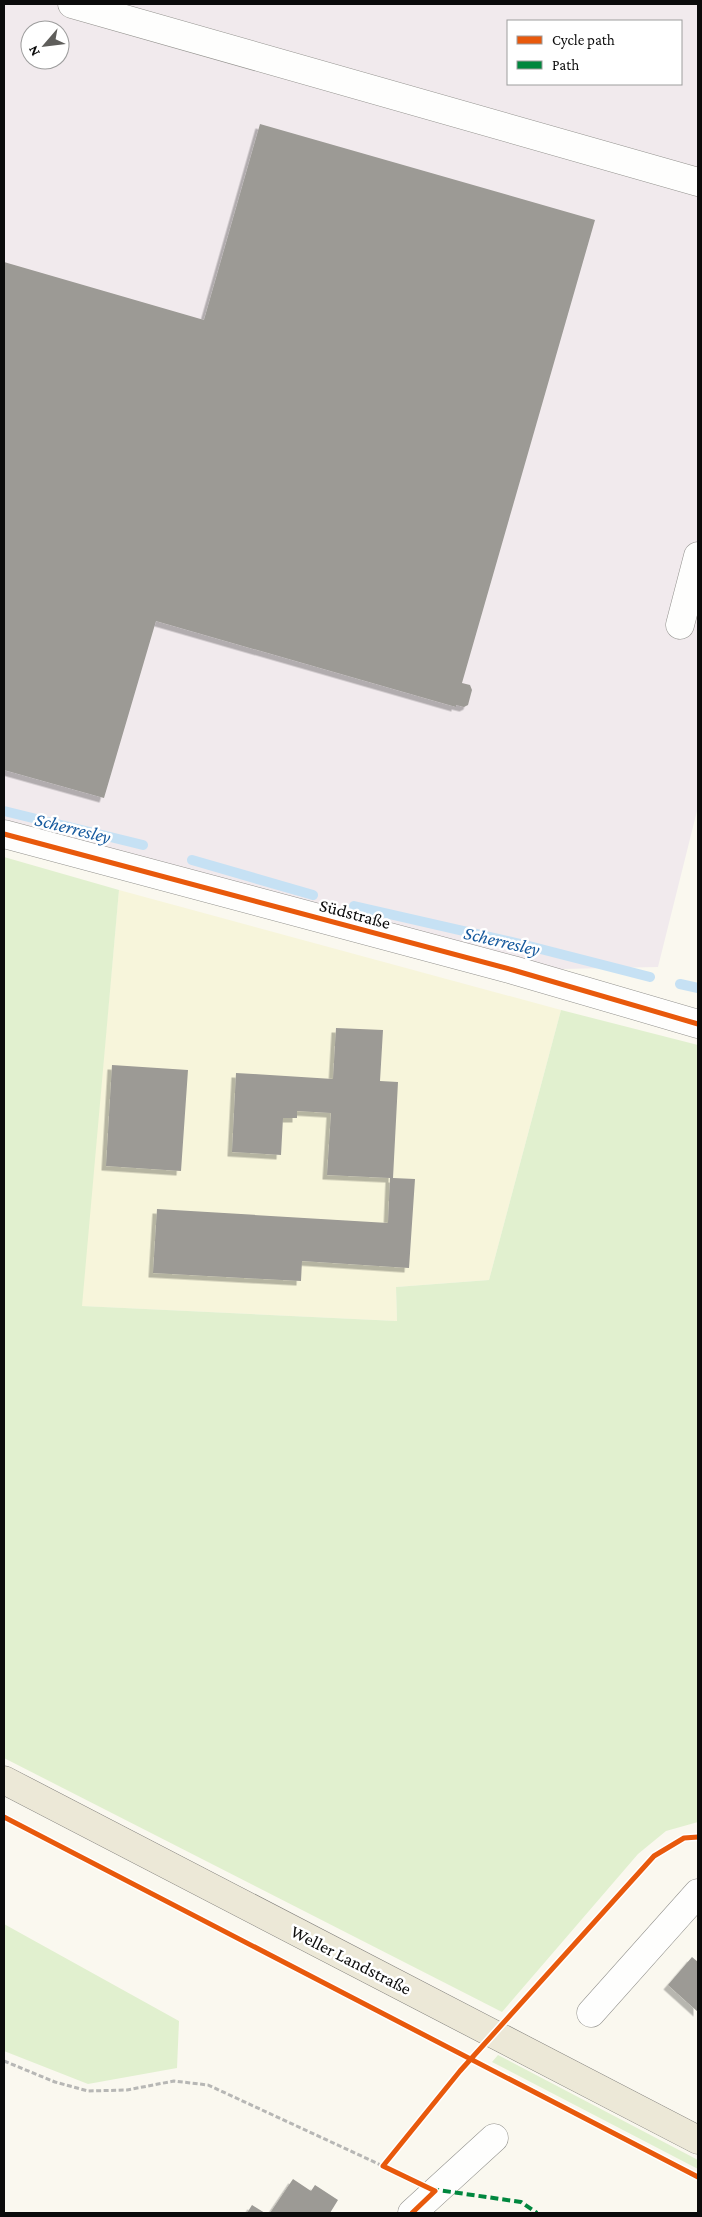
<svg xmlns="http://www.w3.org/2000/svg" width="702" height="2217" font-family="'Crimson Pro',serif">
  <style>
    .industrial { fill: #f1eaed; fill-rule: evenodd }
    .farmland { fill: #f7f5db }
    .green { fill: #e1f0cf }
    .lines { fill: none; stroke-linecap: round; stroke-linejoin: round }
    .stream { stroke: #c6e1f4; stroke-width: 10 }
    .building { fill: #9c9a95; filter: url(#shadow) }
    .minor-casing { stroke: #93928e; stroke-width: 29 }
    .major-casing { stroke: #807f7b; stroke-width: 29 }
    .path { stroke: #b7b7b5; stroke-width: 3; stroke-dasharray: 5 2.5; stroke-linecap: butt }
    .minor { stroke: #fefefd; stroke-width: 28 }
    .major { stroke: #ece8d7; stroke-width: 28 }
    .quiet { stroke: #00873e; stroke-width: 4; stroke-dasharray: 8 4; stroke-linecap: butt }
    .cycleway-casing { stroke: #fff; stroke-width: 8 }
    .cycleway { stroke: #e8590c; stroke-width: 5 }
    .labels { text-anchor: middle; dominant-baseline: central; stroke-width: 5; stroke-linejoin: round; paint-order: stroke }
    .street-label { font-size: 18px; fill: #0b0b0b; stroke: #fff }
    .water-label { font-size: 19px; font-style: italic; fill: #15599d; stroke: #fff }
  </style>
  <defs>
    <filter id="shadow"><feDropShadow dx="-4.5" dy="4.5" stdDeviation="0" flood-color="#0004"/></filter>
  </defs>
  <rect width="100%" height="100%" fill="#faf8ef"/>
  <path class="industrial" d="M4,4H698V807L658,967L513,970L4,834ZM508,21H681V84H508ZM30,30H60V60H30Z"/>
  <path class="farmland" d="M119,890L561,1010L489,1280L396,1287L397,1321L81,1306Z"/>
  <path class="green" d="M4,857L119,890L82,1306L397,1321L396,1287L489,1280L561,1010L698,1045V1822L666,1831L638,1854L502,2012L4,1758Z
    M4,1924L179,2021L177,2068L88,2084L4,2051Z
    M498,2055L698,2160V2169L492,2062Z"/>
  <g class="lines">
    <path class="stream" d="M4,811L143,845
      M192,860L313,895
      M354,906L525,945L650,977
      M680,984L698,988"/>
  </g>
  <path class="building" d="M260,124L595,220L462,683L470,685L472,690L468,705L464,707L456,705V707L156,621L104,798L4,770V262L204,320Z
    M336,1028L383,1030L380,1081L398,1082L393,1178L415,1179L409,1268L302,1261L301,1281L153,1273L157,1209L388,1223L390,1178L327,1175L331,1113L297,1111V1118H283L281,1155L232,1152L236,1073L333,1079Z
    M112,1065L188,1070L181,1171L106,1166Z
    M692,1957L698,1962V2012L668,1985Z
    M293,2179L311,2191L315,2185L338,2200L330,2213H270Z
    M252,2205L265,2213H247Z"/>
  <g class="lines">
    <g class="minor-casing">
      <path id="minor" d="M72,4L698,182
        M680,625L698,556
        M4,834L513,970L698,1024
        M591,2013L698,1893
        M412,2213L494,2138"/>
    </g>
    <g class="major-casing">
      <path id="major" d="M4,1780L698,2140"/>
    </g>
    <path class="path" d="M4,2061L55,2082L88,2091L127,2090L174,2081L208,2085L383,2166"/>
    <use href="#minor" class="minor"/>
    <use href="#major" class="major"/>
    <path class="quiet" d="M431,2189L521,2202L537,2213"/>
    <g class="cycleway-casing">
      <path id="cycleway" d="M4,834L513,970L698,1024
        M4,1817L698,2177
        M412,2213L435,2191L383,2166L460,2071L654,1856L684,1838L698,1837"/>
    </g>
    <use href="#cycleway" class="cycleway"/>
  </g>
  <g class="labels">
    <g class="street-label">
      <text transform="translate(355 914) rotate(15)">Südstraße</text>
      <text transform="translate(351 1960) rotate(27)">Weller Landstraße</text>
    </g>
    <g class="water-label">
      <text transform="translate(73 828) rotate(14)">Scherresley</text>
      <text transform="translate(502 941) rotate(13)">Scherresley</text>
    </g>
  </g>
  <rect width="702" height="2217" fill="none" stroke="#0b0b0b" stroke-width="10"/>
  <rect x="507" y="20" width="175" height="65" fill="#ffffff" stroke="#9d9d9d"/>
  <rect x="517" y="36" width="25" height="8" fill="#e8590c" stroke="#9d9d9d"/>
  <text x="552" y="45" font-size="15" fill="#0b0b0b">Cycle path</text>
  <rect x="517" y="61" width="25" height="8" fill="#00873e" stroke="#9d9d9d"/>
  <text x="552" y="70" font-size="15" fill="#0b0b0b">Path</text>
  <g transform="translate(45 45) rotate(242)"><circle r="24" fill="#ffffff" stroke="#9d9d9d"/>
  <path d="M0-4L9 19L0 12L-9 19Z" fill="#5f5e5b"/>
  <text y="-8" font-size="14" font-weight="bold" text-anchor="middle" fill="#0b0b0b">N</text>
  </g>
</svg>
